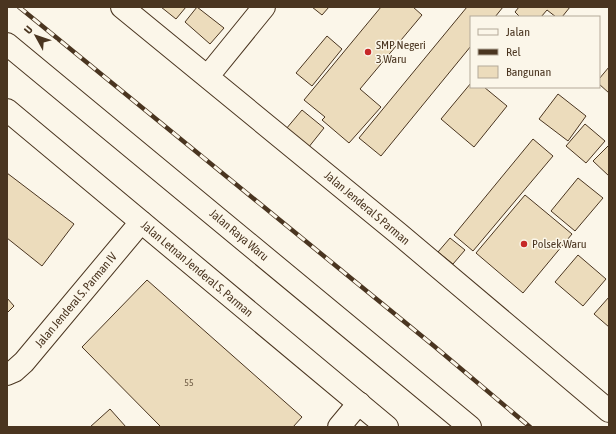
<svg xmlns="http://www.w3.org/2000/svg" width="616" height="434" font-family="'Asap Condensed',sans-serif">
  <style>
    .building { fill: #ecdcbc; stroke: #4a3520 }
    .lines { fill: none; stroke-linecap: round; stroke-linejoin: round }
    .minor-casing { stroke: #4a3520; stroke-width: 24 }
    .trunk-casing { stroke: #4a3520; stroke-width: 24 }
    .minor { stroke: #fbf6e9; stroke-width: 22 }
    .trunk { stroke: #fbf6e9; stroke-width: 22 }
    .rail-casing { stroke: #4a3520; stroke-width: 4.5 }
    .rail { stroke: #fbf6e9; stroke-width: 3; stroke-dasharray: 9; stroke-linecap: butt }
    .poi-dot { fill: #c62828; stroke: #fbf6e9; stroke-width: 1.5 }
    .labels { text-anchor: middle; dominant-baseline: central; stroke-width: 3; stroke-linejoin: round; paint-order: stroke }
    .number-label { font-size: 10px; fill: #725f47 }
    .poi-label { font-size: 12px; fill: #4a3520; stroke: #fbf6e9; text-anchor: start }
    .street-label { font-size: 12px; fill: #4a3520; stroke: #fbf6e9 }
  </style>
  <rect width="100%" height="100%" fill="#fbf6e9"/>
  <path class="building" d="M161,7H186L176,19Z
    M197,7L224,28L210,44L185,22Z
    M312,7H329L322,15Z
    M381,7H413L422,15L360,89L381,107L349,143L322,120L325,117L304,100Z
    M467,7H503L495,17H471V46L381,156L359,138Z
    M519,7H570L562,17H556L547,10L541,17H520L515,12Z
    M327,36L342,49L312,86L296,73Z
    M609,67V93L599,84V79Z
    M471,83V87H484L507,106L474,147L441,119Z
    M558,94L586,116L568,141L539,119Z
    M302,110L324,128L308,148L286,129Z
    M585,124L605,141L586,163L566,146Z
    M533,139L553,156L473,251L454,235Z
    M609,145V176L593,161Z
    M7,173L74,224L42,266L7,238Z
    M578,178L603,198L575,231L551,211Z
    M525,195L572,234L523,293L476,253Z
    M450,238L465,250L453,264L438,252Z
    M578,255L606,279L583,306L555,282Z
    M147,280L302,417L293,427H161L82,347Z
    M609,297V327L594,314Z
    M7,298L14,306L7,313Z
    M110,409L126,427H90Z"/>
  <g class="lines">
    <g class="minor-casing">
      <path id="minor" d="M122,7L399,234L609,411
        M208,76L264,7
        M7,374L14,371L24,362L141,222
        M339,427L359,403"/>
    </g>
    <g class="trunk-casing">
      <path id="trunk" d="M7,44L470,427
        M7,110L387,427"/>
    </g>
    <use href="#minor" class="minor"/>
    <use href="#trunk" class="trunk"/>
    <g class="rail-casing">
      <path id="rail" d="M19,7L434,346L530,427"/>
    </g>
    <use href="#rail" class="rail"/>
  </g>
  <g class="poi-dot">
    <circle cx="368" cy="52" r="4"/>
    <circle cx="524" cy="244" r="4"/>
  </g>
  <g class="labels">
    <g class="number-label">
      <text x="189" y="382">55</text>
    </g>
    <g class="poi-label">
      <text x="376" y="45">SMP Negeri<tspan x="376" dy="14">3 Waru</tspan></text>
      <text x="532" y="244">Polsek Waru</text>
    </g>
    <g class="street-label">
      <text transform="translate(367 208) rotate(40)">Jalan Jenderal S Parman</text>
      <text transform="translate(239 235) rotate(40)">Jalan Raya Waru</text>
      <text transform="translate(197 269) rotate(40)">Jalan Letnan Jenderal S. Parman</text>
      <text transform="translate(76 300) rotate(-50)">Jalan Jenderal S. Parman IV</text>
    </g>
  </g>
  <rect width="616" height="434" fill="none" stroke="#4a3520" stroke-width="16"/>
  <rect x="470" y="16" width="130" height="72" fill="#fbf6e9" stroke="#b4a999"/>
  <rect x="478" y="29" width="20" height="6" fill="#fbf6e9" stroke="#b4a999"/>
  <text x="506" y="36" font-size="12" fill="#4a3520">Jalan</text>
  <rect x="478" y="49" width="20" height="6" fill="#4a3520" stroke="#b4a999"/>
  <text x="506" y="56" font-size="12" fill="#4a3520">Rel</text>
  <rect x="478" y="66" width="20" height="12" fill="#ecdcbc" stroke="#b4a999"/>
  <text x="506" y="76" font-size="12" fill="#4a3520">Bangunan</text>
  <g transform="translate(36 36) rotate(310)" stroke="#fbf6e9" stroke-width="3" paint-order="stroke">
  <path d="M0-3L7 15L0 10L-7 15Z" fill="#4a3520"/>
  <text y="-6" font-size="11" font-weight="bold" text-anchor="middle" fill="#4a3520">U</text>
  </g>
</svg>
